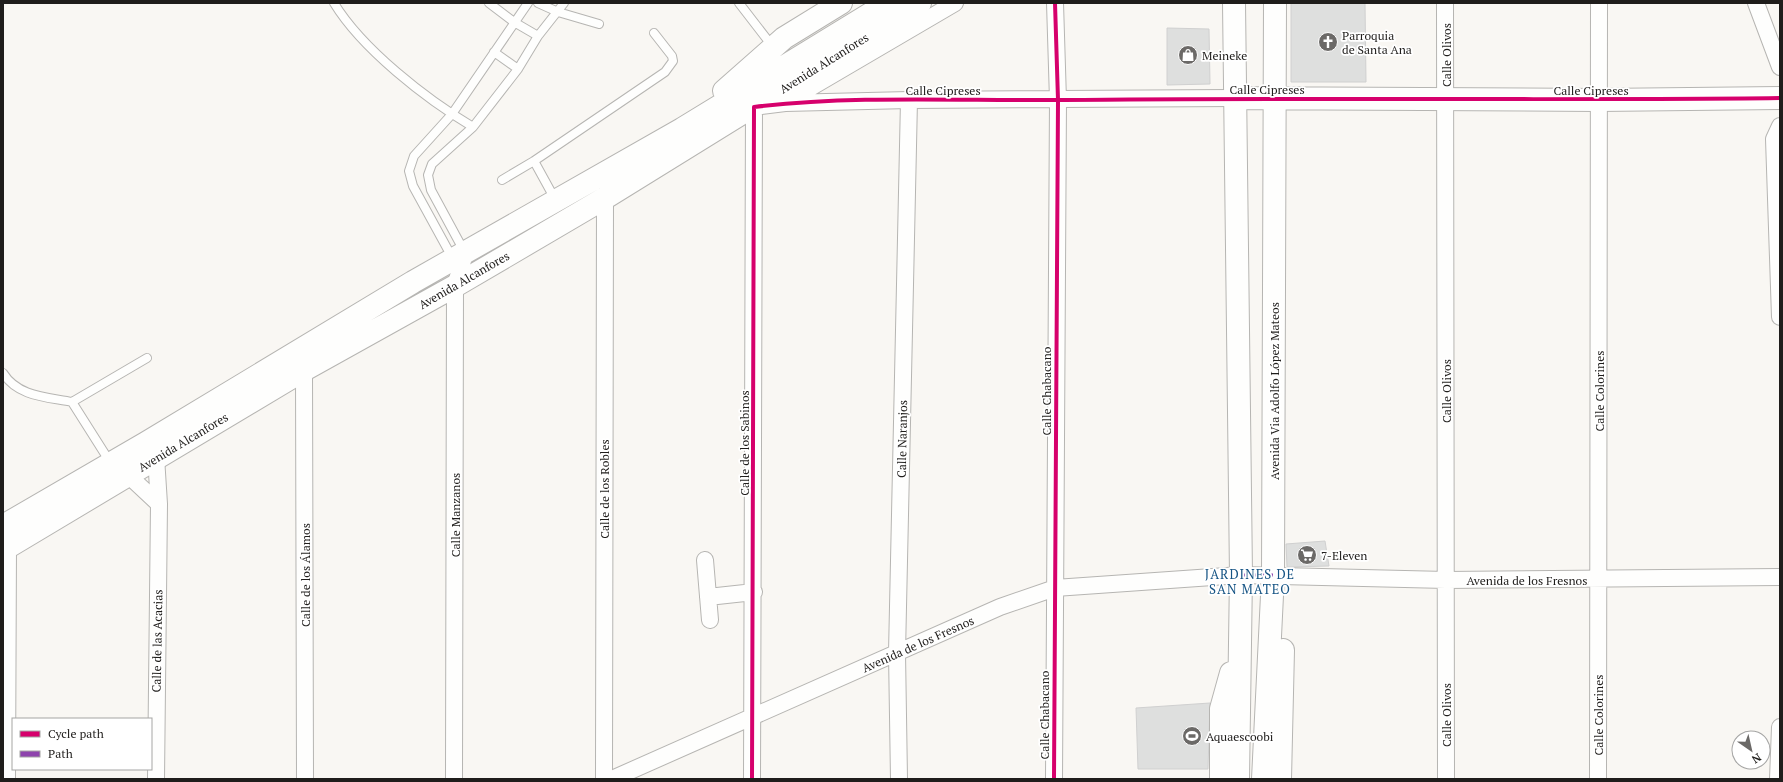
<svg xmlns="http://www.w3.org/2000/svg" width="1783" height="782" font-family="'PT Serif',serif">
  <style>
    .building { fill: #dedfde; stroke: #d0d0d0 }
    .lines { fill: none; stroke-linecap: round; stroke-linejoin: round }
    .lane-casing { stroke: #b6b5b2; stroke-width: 10 }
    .street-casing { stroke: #b6b5b2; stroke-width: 18 }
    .secondary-casing { stroke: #b6b5b2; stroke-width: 24 }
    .lane { stroke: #fefefd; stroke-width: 8 }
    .street { stroke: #fefefd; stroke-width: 16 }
    .secondary { stroke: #fefefd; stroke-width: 22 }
    .quiet { stroke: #8e44ad; stroke-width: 3; stroke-dasharray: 6 3; stroke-linecap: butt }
    .cycleway-casing { stroke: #fff; stroke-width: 6 }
    .cycleway { stroke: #d6006c; stroke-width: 4 }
    .labels { text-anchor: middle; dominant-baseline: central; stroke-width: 3.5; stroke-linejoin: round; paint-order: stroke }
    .poi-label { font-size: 12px; fill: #1f1d1b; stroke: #fff; text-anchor: start }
    .street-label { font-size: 12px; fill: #1f1d1b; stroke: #fff }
    .neighbourhood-label { font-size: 13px; letter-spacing: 1px; fill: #165484; stroke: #fff }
  </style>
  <rect width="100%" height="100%" fill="#f9f7f3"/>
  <path class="building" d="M1291,3H1365L1366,82H1291Z
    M1167,28L1209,29L1210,84L1167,85Z
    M1325,541L1329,566L1287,567L1286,544Z
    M1210,703L1208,769H1138L1136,708Z"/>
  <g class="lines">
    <g class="lane-casing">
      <path id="lane" d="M334,3C362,49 426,99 473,127
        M489,3L514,22L538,36
        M538,3L558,12L599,24
        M739,3L773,47
        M494,52L518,69
        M502,180L534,161
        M556,201L534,161L665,72L673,61L672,56L654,33
        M464,251L431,190L428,175L432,164L473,127L518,69L538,36L564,3
        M453,259L413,186L409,171L414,156L452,114L528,3
        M3,373C18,397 47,397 72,402L147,358
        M72,402L110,462"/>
    </g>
    <g class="street-casing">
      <path id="street" d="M1445,3L1446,779
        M1756,3L1780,67
        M786,102L955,3
        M1780,126L1774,139L1780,317
        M304,370L305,779
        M122,466L128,475L159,504
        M705,560L710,620
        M708,597L754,592
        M7,779L8,547
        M156,779L159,504L156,457
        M454,779L455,286L465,254
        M604,779L605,198
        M612,779L1000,607L1055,588L1241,575L1446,580L1780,577
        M752,779L754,107L785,103L909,100L1234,98
        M899,779L897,653L909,100
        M1054,779L1058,100L1055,3
        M1598,779L1599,3
        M1778,779L1780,727"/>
    </g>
    <g class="secondary-casing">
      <path id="secondary" d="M1234,3L1241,575L1238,779
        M724,91L784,38L841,3
        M1234,98L1599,100L1780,98
        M3,526L146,443L413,282L682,129L888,3
        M3,550L304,370L455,286L605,198L920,3
        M1221,779V709L1231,673
        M1263,779L1273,575L1275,3
        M1280,779L1283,650"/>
    </g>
    <use href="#lane" class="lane"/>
    <use href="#street" class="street"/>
    <use href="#secondary" class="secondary"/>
    <path class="quiet" d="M1241,575H1273"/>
    <g class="cycleway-casing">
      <path id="cycleway" d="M752,779L754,107C856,95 961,101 1063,100C1302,97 1541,101 1780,98
        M1054,779L1058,100L1055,3"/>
    </g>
    <use href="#cycleway" class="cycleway"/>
  </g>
  <defs>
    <g id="church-disc" transform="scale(1)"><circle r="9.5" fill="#6b6967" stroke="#fff"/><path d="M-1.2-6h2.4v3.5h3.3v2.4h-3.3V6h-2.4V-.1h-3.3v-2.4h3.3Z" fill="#fff"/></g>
    <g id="shop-disc" transform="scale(1)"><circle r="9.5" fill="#6b6967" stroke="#fff"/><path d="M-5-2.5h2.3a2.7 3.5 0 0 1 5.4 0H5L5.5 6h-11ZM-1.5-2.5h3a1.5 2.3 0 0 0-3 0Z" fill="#fff"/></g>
    <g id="supermarket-disc" transform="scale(1)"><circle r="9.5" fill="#6b6967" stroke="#fff"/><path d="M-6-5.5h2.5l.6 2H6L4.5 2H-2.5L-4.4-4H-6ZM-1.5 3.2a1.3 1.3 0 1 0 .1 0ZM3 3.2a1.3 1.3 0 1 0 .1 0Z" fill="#fff"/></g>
    <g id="stadium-disc" transform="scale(1)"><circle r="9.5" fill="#6b6967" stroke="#fff"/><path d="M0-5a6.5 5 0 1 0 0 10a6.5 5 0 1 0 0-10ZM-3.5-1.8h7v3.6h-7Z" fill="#fff"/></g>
  </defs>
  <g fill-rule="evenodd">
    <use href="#church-disc" x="1328" y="42"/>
    <use href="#shop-disc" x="1188" y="55"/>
    <use href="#supermarket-disc" x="1307" y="555"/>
    <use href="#stadium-disc" x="1192" y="736"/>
  </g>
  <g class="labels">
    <g class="poi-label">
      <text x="1342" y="35">Parroquia<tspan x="1342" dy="14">de Santa Ana</tspan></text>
      <text x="1202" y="55">Meineke</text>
      <text x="1321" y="555">7-Eleven</text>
      <text x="1206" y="736">Aquaescoobi</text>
    </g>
    <g class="street-label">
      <text transform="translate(1446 55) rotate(-90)">Calle Olivos</text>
      <text transform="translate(824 63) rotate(-32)">Avenida Alcanfores</text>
      <text x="1267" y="89">Calle Cipreses</text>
      <text x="943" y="90">Calle Cipreses</text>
      <text x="1591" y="90">Calle Cipreses</text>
      <text transform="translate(464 280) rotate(-30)">Avenida Alcanfores</text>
      <text transform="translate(1046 391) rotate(-90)">Calle Chabacano</text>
      <text transform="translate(1274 391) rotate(-90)">Avenida Via Adolfo López Mateos</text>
      <text transform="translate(1446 391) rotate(-90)">Calle Olivos</text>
      <text transform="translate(1599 391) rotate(-90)">Calle Colorines</text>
      <text transform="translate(902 439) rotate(-89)">Calle Naranjos</text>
      <text transform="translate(183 442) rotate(-31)">Avenida Alcanfores</text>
      <text transform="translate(744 443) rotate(-90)">Calle de los Sabinos</text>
      <text transform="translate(604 489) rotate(-90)">Calle de los Robles</text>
      <text transform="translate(455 515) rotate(-90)">Calle Manzanos</text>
      <text transform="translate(305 575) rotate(-90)">Calle de los Álamos</text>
      <text x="1527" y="580">Avenida de los Fresnos</text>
      <text transform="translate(157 641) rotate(-89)">Calle de las Acacias</text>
      <text transform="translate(918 644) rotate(-24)">Avenida de los Fresnos</text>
      <text transform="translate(1044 715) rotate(-90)">Calle Chabacano</text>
      <text transform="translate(1446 715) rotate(-90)">Calle Olivos</text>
      <text transform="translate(1598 715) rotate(-90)">Calle Colorines</text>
    </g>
    <g class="neighbourhood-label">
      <text x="1250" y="574">JARDINES DE<tspan x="1250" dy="15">SAN MATEO</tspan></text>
    </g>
  </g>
  <rect width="1783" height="782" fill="none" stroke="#1f1d1b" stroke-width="8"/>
  <rect x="12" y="718" width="140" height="52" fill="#ffffff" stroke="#a5a5a4"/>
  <rect x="20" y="731" width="20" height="6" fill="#d6006c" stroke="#a5a5a4"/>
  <text x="48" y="738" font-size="12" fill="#1f1d1b">Cycle path</text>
  <rect x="20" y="751" width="20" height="6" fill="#8e44ad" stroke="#a5a5a4"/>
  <text x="48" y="758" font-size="12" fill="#1f1d1b">Path</text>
  <g transform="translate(1751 750) rotate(146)"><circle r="19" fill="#ffffff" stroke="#a5a5a4"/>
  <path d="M0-3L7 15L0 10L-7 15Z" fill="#6b6967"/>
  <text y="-6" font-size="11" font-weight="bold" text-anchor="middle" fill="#1f1d1b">N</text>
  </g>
</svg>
